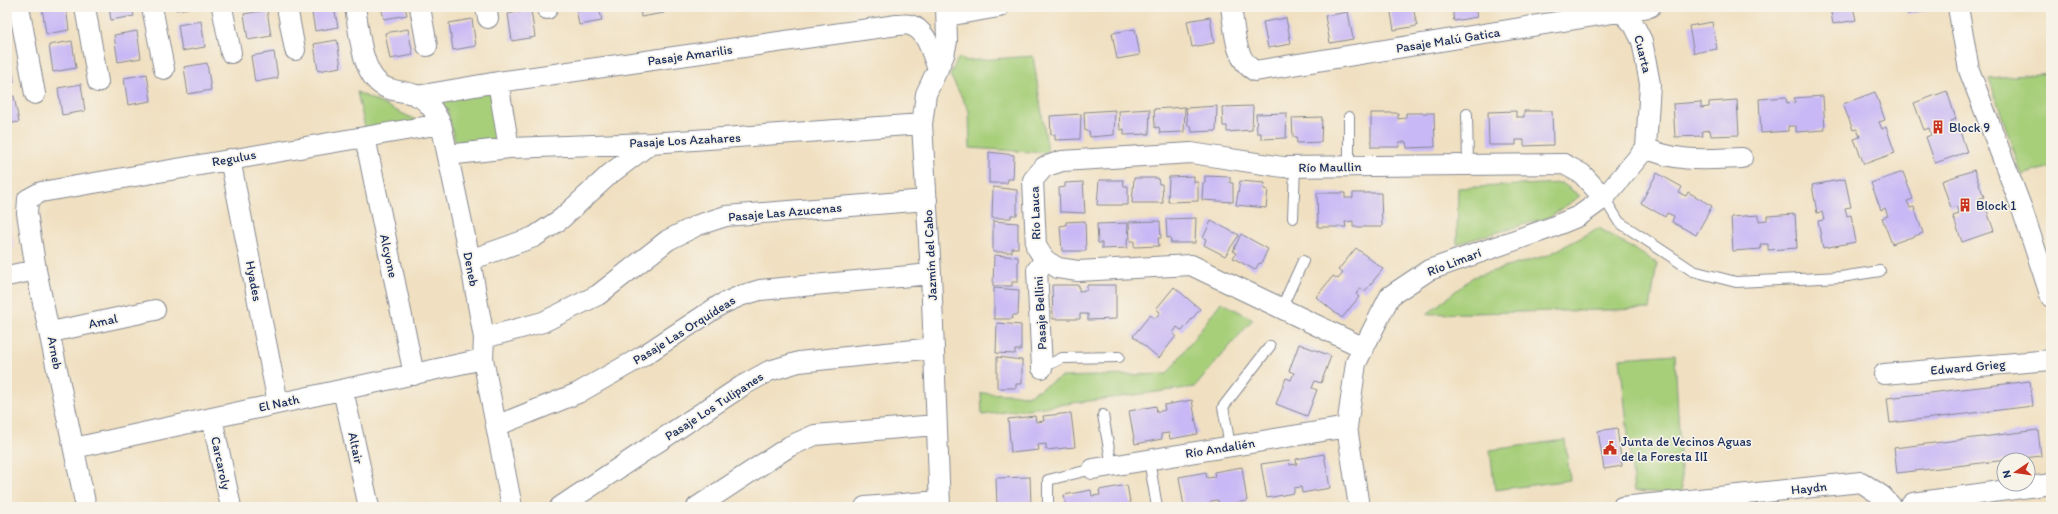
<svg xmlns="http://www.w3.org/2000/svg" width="2058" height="514" font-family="Itim,sans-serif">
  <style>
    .built { fill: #eed0e7 }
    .green { fill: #a7cf7a; stroke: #617f6c }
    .building { fill: #c8b8f5 }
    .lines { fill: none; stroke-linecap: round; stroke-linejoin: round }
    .service-casing { stroke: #868890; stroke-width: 12 }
    .minor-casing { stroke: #868890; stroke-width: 22 }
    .service { stroke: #fff; stroke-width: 10 }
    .minor { stroke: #fff; stroke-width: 20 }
    .labels { text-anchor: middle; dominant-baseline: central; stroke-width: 3.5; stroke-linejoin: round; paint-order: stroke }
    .street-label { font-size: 13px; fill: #1b2f5e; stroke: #f7f3e8 }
    .poi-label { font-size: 13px; fill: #1b2f5e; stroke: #f7f3e8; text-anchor: start }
  </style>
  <rect width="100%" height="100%" fill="#f7f3e8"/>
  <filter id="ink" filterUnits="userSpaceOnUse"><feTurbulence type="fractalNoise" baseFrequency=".025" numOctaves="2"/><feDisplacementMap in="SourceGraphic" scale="8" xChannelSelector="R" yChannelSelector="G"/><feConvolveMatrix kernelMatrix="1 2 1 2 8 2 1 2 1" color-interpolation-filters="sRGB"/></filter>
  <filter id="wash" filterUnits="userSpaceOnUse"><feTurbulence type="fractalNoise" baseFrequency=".012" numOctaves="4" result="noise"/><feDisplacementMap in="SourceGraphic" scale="16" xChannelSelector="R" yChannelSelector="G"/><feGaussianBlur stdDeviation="0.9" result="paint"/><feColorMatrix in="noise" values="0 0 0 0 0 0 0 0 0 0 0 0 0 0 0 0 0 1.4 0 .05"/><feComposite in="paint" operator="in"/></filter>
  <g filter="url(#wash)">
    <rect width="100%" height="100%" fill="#f0e0c1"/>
    <path class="built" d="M7,206L15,247L7,256Z"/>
    <path class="green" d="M1033,56L1048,153L970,148L969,111L950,75L959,57L965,61Z
      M2051,73V167L2022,175L1989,78Z
      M490,90L500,139L455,142L447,109L440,100Z
      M357,92L418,121L366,132Z
      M1562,183L1580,196L1550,217L1457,244L1458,188Z
      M1599,228L1657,263L1650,309L1427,314L1473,277L1548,255Z
      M1221,302L1253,319L1195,387L982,415L981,393L1029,395L1061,377L1167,374Z
      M1675,354L1682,494L1634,491L1620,358Z
      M1565,440L1570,480L1495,490L1490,450Z"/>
    <g id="blocks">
      <path class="building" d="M42,7H66L69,30L46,34Z
        M109,7H132L134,16L111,20Z
        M176,7H189V8L176,10Z
        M311,7H334L338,27L315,31Z
        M381,7H405L407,15L384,19Z
        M576,7H599L602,21L579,25Z
        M640,7H663L664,13L641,17Z
        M1390,7H1413L1417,26L1394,30Z
        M1452,7H1475L1477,17L1454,21Z
        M1830,7H1853L1856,20L1833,24Z
        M1906,7H1930V10L1907,14Z
        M267,10L271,36L248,40L244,14Z
        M531,10L535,37L512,41L508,14Z
        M1348,12L1353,39L1330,43L1325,16Z
        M1210,17L1214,43L1192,47L1187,21Z
        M1286,18L1291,44L1268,48L1263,22Z
        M472,19L476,46L453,50L449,23Z
        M201,21L205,47L182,51L178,25Z
        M1712,22L1717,49L1694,53L1689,26Z
        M408,29L413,55L390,59L385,33Z
        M1135,29L1140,55L1117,59L1112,33Z
        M137,31L141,58L118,62L114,35Z
        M337,40L341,67L318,71L314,44Z
        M72,41L76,68L53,72L49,45Z
        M274,52L278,78L255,82L251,56Z
        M7,56H10L14,82L7,83Z
        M207,63L211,90L188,94L184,67Z
        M147,74L151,101L128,105L124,78Z
        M81,84L85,111L62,115L58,88Z
        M1947,91L1956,119L1951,121L1953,128L1958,126L1967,152L1935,163L1926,137L1931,135L1929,128L1924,130L1914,103Z
        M1875,92L1885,120L1879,122L1882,129L1886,127L1895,153L1864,164L1854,139L1860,137L1857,129L1853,130L1843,104Z
        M14,96L19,122L7,124V97Z
        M1823,96L1825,130L1796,132V126H1788V131L1761,133L1759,99L1786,97L1787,103L1795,102L1794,98Z
        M1737,100L1739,135L1711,136L1710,130L1702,131L1703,136L1675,137L1673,104L1701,102V108L1709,107V102Z
        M1217,106L1216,131L1192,132L1191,126H1188L1186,108Z
        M1253,106L1252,130L1227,132V126H1223L1222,107Z
        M1185,107L1184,132L1160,133L1159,127L1155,128L1154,109Z
        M1150,109L1149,134L1124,135V129L1120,130L1119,111Z
        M1115,110L1114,135L1090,137L1089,131H1085L1084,112Z
        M1516,111V117H1524V111H1552L1553,145L1524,146V140H1516V145H1489L1488,112Z
        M1287,113L1286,138L1261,139V133H1257L1256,114Z
        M1371,113H1398V119L1406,118V113H1434L1435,147L1407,148L1406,142H1399V147H1371Z
        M1081,114L1080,139L1055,140V134L1051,135L1050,116Z
        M1322,117L1321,142L1297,143L1296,137H1293L1292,118Z
        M989,152L1014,155L1013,179H1008L1007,183H989Z
        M1974,170L1984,197L1978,199L1981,206L1985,205L1994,231L1962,242L1953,216L1959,214L1956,206L1951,208L1942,181Z
        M1903,172L1913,199L1907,201L1910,208L1914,207L1923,233L1892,244L1882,218L1888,216L1885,208L1881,210L1871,183Z
        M1657,173L1682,187L1679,193L1686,196L1688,192L1712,206L1696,235L1672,222L1674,216L1667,213L1665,217L1641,203Z
        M1194,176V182H1198V201L1168,202L1169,177Z
        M1205,176L1230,177V183H1233V202L1202,200L1203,183H1205Z
        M1134,178H1158L1159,184H1162L1163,203H1132Z
        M1845,179L1851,207L1845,208L1847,216L1851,215L1856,242L1823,248L1818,221L1824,220L1822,212L1817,213L1812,185Z
        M1099,180H1123L1124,186H1128V205H1097Z
        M1240,181L1265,183L1264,189L1268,190L1266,208L1236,205Z
        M1083,182L1085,213L1060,212L1059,188L1065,187V183Z
        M993,187L1017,190V215H1011V218H992Z
        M1317,193H1345V198H1353V193H1381L1382,227H1353V221L1345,222L1346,227H1318Z
        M1795,214L1797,248L1768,250V244H1760L1761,249L1733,251L1731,217L1759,215V221L1767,220V216Z
        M1196,218L1195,243H1171L1170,237L1167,238L1166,219Z
        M993,221L1018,223V248H1012V252H993Z
        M1085,221L1086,251H1062L1060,226L1066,225V222Z
        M1160,221L1161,238H1158L1159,246L1134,247V241H1130L1129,222Z
        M1211,221L1239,235L1225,256L1204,245L1206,239L1203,238Z
        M1128,223L1127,248L1102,249V243H1098L1097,224Z
        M1241,234L1268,249L1261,264L1259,263L1255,270L1233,258L1236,253L1233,251Z
        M1356,248L1383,269L1365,291L1360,288L1356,294L1359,297L1342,318L1316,297L1333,276L1338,279L1343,273L1338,270Z
        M994,255L1018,257V282H1012V286H993Z
        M1052,285H1079V291L1087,290V285H1116V319L1088,320V314H1080V319H1053Z
        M1174,287L1200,309L1182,331L1177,327L1173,333L1176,336L1159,358L1133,336L1150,315L1155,319L1160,312L1156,309Z
        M994,288L1019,290L1018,315H1013L1012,319H994Z
        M997,323L1021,325V350H1015V354L996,353Z
        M1299,344L1331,356L1321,383L1315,381L1312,388L1317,390L1307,416L1276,404L1286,378L1291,380L1294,373L1289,371Z
        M997,357L1022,360V384H1016V388H997Z
        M2030,381L2033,406L1890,423L1887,398Z
        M1192,400L1198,434L1170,439L1169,433L1161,434L1162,439L1135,444L1129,411L1156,406L1157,412L1165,410L1164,405Z
        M1071,413L1075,447L1046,450V444L1038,445L1039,450L1011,453L1008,419L1035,416L1036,422L1044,421L1043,416Z
        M1617,428L1622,466L1604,469L1598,431Z
        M2038,430L2041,456L1897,473L1894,448Z
        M1324,454L1330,488L1302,493L1301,487L1294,488V493L1267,498L1261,464L1289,460L1290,465L1297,464L1296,459Z
        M1242,467L1247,501L1219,506L1218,500L1211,501V506L1184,507L1179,477L1206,472L1207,478L1215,477L1214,472Z
        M1030,477L1031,506H997L996,478Z
        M1127,485L1131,507H1066L1064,495L1091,490L1092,496L1100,495L1099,490Z"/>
    </g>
  </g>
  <g filter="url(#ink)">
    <use href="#blocks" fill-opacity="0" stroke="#868890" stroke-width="1"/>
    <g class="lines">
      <g class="service-casing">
        <path id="service" d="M1467,114L1468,165
          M1349,117V166
          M1604,198L1619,222L1693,271L1736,282L1841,277L1880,271
          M1293,218L1295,167
          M1281,309L1303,261
          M1042,368L1062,358L1119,357
          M1103,415L1112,466
          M1230,446L1223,407L1270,346
          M1149,460L1157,507
          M1048,507V480L1093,469"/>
      </g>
      <g class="minor-casing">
        <path id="minor" d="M19,7L35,94
          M85,7L98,82
          M152,7L164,69
          M222,7L231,53
          M287,7L295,50
          M355,7C359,29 361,70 380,84C391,93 406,90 418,96C430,102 435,113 441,124L470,260L484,338L483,359L512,507
          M420,7L427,46
          M486,7L488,18
          M547,7V9
          M1231,7C1235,29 1234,60 1255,71L1650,7
          M1958,7L1969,70L2022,209L2051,297
          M947,16L999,7
          M498,82L509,148
          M417,96L498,82L897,25C901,25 906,24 910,25C927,29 932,55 938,69
          M365,137L414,375
          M1646,148C1678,163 1708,159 1742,158
          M448,155L509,148L651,143L922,124
          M230,159L278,403
          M470,260L534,237L561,219L610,174L651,143
          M7,276L36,270
          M51,332L155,310
          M484,338L543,322L598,295L668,240L698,225L726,216L927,200
          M1364,348L1191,265L1078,271L1058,268L1045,260L1036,246L1033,180L1044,167L1062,161L1191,153L1283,167L1564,164L1582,174L1604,198
          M1042,368L1037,270L1045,260
          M1884,374L2051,360
          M343,390L369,507
          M212,418L231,507
          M496,426L578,393L643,356L720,305L740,296L760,290L931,274
          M74,448L483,359
          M1093,469L1347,427
          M86,507L36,270L27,213L28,199L41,192L441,124
          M560,507L742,386L769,371L799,362L934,348
          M697,507L790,446L815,435L936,425
          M865,507L939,501
          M940,507L931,274L922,124L926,94L944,55L947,41L946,7
          M1359,507L1347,427L1356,363L1390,296L1429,270L1550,228L1579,216L1604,198L1646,148L1650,84L1642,41L1634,25L1617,7
          M1622,507L1861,482L1882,496L1892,507
          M1909,507L1913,503L2051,484"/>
      </g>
      <use href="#service" class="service"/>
      <use href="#minor" class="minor"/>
    </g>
  </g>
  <defs>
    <g id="building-bare" transform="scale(1.08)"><path d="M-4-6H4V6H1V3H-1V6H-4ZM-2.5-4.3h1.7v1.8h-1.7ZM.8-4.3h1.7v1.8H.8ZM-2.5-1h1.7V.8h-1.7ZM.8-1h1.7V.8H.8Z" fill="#c8321e" stroke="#f7f3e8" stroke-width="2.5" paint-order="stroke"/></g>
    <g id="civic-bare" transform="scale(1.08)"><path d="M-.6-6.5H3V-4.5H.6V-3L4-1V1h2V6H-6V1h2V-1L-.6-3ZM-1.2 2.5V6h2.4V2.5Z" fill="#c8321e" stroke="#f7f3e8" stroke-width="2.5" paint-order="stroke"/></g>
  </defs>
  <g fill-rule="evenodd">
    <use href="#building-bare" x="1938" y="127"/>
    <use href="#building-bare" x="1965" y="205"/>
    <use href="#civic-bare" x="1610" y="448"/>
  </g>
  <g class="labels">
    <g class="street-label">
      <text transform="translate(1448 40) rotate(-9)">Pasaje Malú Gatica</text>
      <text transform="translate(1643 54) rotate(76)">Cuarta</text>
      <text transform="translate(690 55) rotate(-8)">Pasaje Amarilis</text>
      <text transform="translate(685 140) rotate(-3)">Pasaje Los Azahares</text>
      <text transform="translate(234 158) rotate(-10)">Regulus</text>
      <text transform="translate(1330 167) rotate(-1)">Río Maullin</text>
      <text transform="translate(785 212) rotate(-5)">Pasaje Las Azucenas</text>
      <text transform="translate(1035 213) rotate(-92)">Río Lauca</text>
      <text transform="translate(930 255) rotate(-93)">Jazmín del Cabo</text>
      <text transform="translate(389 256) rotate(78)">Alcyone</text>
      <text transform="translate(1454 262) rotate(-21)">Río Limarí</text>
      <text transform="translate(471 269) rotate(79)">Deneb</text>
      <text transform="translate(254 281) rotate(79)">Hyades</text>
      <text transform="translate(1040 313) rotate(-93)">Pasaje Bellini</text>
      <text transform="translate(103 321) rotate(-12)">Amal</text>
      <text transform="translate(684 330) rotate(-32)">Pasaje Las Orquídeas</text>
      <text transform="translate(55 353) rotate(79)">Arneb</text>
      <text transform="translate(1968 367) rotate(-5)">Edward Grieg</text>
      <text transform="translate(279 403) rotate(-12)">El Nath</text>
      <text transform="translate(714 406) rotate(-33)">Pasaje Los Tulipanes</text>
      <text transform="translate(356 448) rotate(78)">Altair</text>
      <text transform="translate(1220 448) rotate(-9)">Río Andalién</text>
      <text transform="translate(221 463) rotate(78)">Carcaroly</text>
      <text transform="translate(1809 488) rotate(-6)">Haydn</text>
    </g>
    <g class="poi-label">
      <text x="1949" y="127">Block 9</text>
      <text x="1976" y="205">Block 1</text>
      <text x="1621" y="441">Junta de Vecinos Aguas<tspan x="1621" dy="15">de la Foresta III</tspan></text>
    </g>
  </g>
  <rect width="2058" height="514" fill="none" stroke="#f7f3e8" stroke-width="24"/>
  <g transform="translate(2016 472) rotate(257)"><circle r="19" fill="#f7f3e8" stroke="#9fa5b1"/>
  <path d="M0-3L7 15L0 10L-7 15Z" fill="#c8321e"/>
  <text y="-6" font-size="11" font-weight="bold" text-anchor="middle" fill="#1b2f5e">N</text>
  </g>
</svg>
